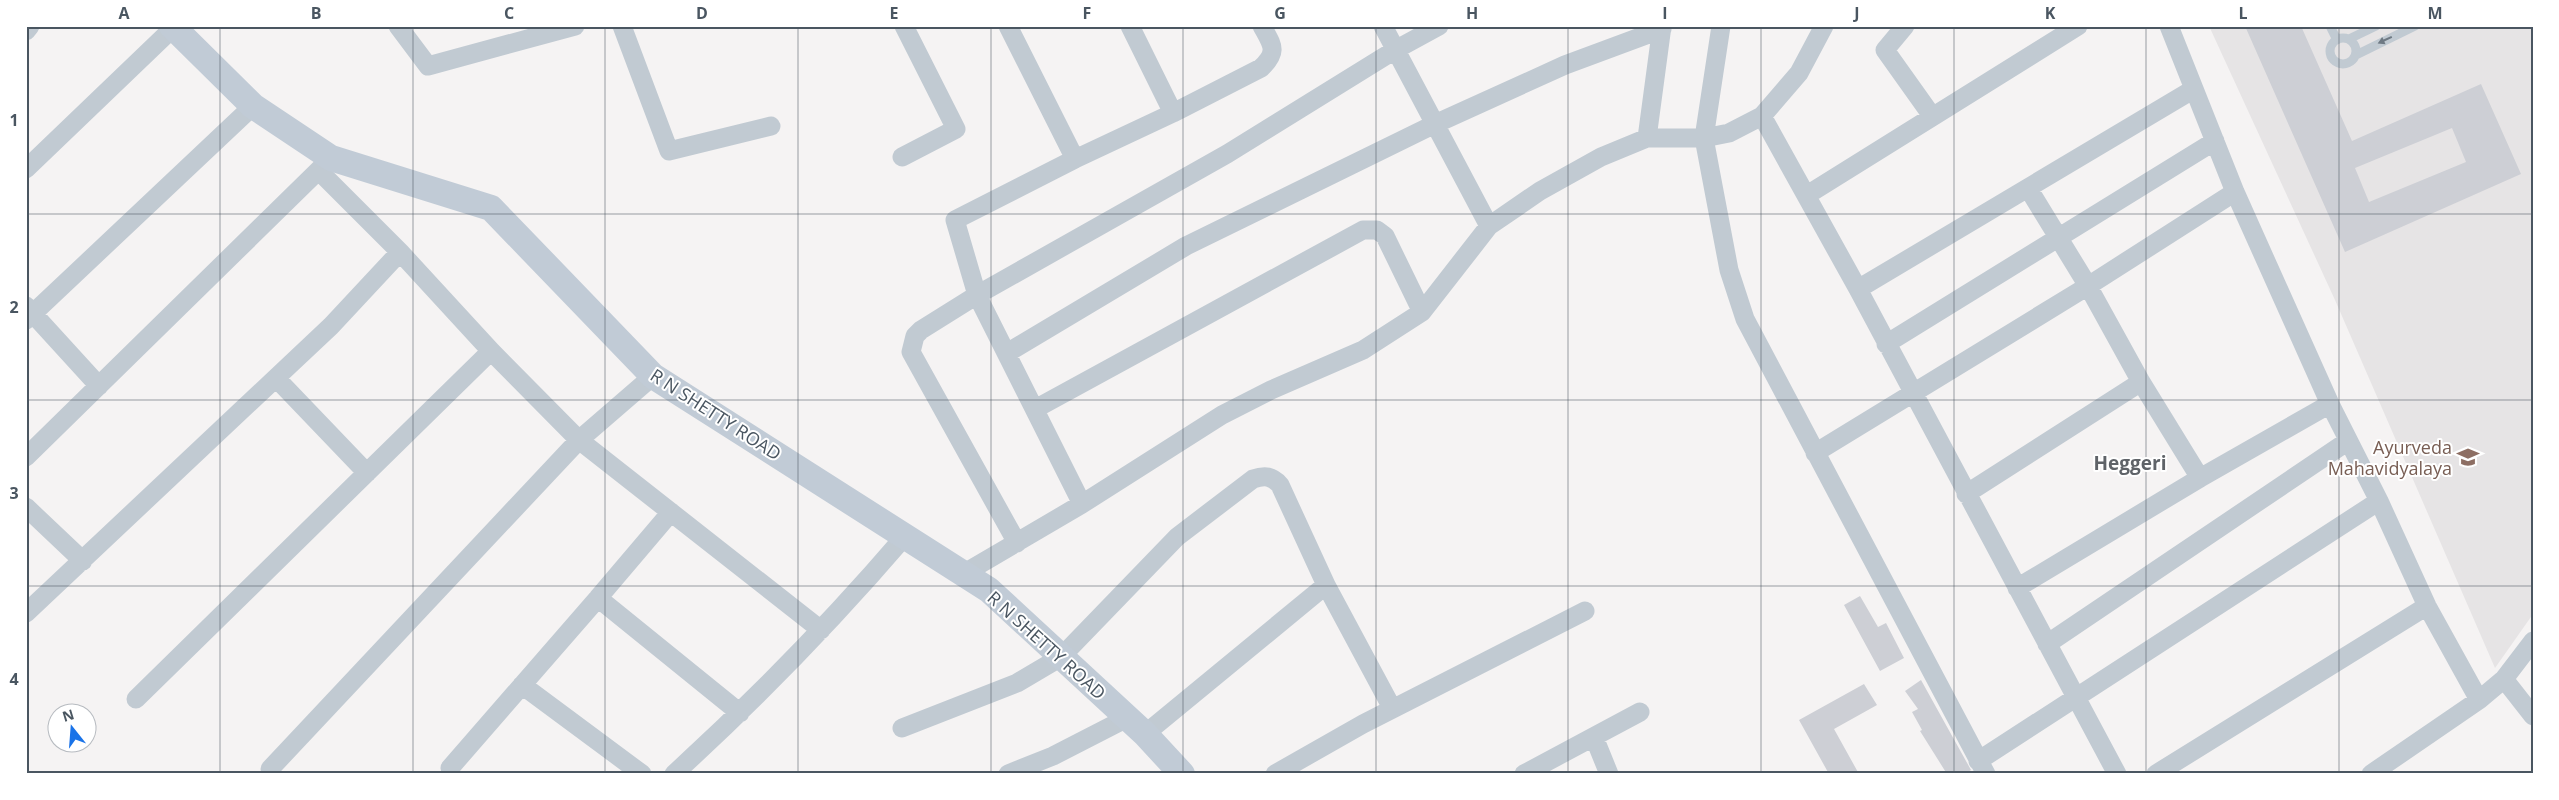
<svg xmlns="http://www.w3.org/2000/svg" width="2559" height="800" font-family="'Open Sans',sans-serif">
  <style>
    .education { fill: #e6e4e5 }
    .building { fill: #cdcfd5; fill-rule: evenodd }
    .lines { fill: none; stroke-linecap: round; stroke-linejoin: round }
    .lane { stroke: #c1cad2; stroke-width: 9 }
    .street { stroke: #c1cad2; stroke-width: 19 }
    .secondary { stroke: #c1cbd6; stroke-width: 26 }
    .oneway { fill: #6e7983 }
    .grid { fill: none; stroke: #4a5661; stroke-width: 1; stroke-opacity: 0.55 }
    .labels { text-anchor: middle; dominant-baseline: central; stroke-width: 4; stroke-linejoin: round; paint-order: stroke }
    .street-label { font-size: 18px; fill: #4a5661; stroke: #fff }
    .education-label { font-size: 18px; fill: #785e54; stroke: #fff; text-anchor: end }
    .neighbourhood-label { font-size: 19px; font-weight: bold; fill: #5f6368; stroke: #fff }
    .neatline { fill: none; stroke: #4a5661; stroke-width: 2 }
    .grid-label { font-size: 16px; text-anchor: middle; font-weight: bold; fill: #4a5661 }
  </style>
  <rect width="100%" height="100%" fill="#f5f3f3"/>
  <path class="education" d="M2209,26H2533V614L2495,668L2335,300Z"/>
  <path class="building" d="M2245,26H2301L2352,141L2481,84L2521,174L2345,252ZM2452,128L2466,162L2369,202L2355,168Z
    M1860,596L1878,627L1886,623L1904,658L1880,671L1844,605Z
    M1921,680L1971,770L1965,774H1947L1920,731L1922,730L1912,712L1918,709L1905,691Z
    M1864,684L1877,705L1834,729L1859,774H1829L1799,720Z"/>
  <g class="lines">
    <path class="lane" d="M2330,26L2337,40
      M2330 51a13 13 0 1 1 26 0a13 13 0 1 1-26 0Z
      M2349,39L2376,26
      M2356,55L2415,26"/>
    <path class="street" d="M398,26L428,66L575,26
      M622,26L669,151L771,126
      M1008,26L1075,159L955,220L977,295L921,330L915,336L911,352L1017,543
      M1130,26L1173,113
      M1383,26L1489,226
      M1721,26L1704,138L1729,270L1745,319L1986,774
      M1905,26L1885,50L1932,116
      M2169,26L2235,192L2330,404L2379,501L2427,606L2479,700
      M26,31L30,26
      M1762,116L1858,289L2117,774
      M1647,138L1662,26
      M902,157L956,129L904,26
      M1075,159L1173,113L1261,68C1279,51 1272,45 1262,26
      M26,169L173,28
      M319,171L400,252L491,351L579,440L821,630
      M2028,188L2088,286L2141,382
      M1807,195L2078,26
      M1858,289L2194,89
      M26,306L99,386
      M26,320L253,106
      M1886,344L2215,141
      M1007,353L1186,246L1435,124L1565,65L1662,29
      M276,378L367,473
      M1035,409L1363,230H1377L1385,236L1422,312
      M1815,453L2088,286L2235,192
      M26,457L327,162
      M1966,494L2141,382L2200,478
      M1082,504L1222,415L1271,390L1363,350L1422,312L1489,226L1540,191L1601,157L1647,138H1704L1729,133L1762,116L1799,73L1824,26
      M26,507L83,561
      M963,574L1082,504L977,295L1227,154L1395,50L1439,26
      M2017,588L2200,478L2330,404
      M598,598L671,512
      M26,613L331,326L400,252
      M2047,644L2348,441
      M2504,679L2533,716
      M522,685L642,774
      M136,699L491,351
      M902,728L1017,683L1061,657L1177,537L1253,479C1265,475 1272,476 1280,485L1326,585L1392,708
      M1145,734L1326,585
      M1594,737L1609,774
      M1978,761L2379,501
      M450,768L598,598L740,713
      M270,769L579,440L653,376
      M674,774C756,699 833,620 905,536
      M1008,774L1053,756L1127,718
      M1275,774L1363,724L1585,611
      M1524,774L1640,712
      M2156,774L2427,606
      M2371,774L2479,700L2504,679L2533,641"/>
    <path class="secondary" d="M172,26L253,106L331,158L491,208L653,376L989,590L1145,734L1182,774"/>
  </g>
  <defs><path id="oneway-solid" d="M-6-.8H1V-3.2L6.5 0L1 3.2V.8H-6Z" transform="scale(1.25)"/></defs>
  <use class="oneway" href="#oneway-solid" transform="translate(2385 40) rotate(155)"/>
  <path class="grid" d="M220,26V774M413,26V774M605,26V774M798,26V774M991,26V774M1183,26V774M1376,26V774M1568,26V774M1761,26V774M1954,26V774M2146,26V774M2339,26V774M26,214H2533M26,400H2533M26,586H2533"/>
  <defs>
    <g id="university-bare" transform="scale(1.725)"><path d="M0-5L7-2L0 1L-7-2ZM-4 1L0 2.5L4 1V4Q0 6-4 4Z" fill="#8d6e63" stroke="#fff" stroke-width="2.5" paint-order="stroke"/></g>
  </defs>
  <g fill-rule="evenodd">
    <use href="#university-bare" x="2468" y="457"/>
  </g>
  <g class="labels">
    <g class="street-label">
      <text transform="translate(716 414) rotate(33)">R N SHETTY ROAD</text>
      <text transform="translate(1047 645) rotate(42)">R N SHETTY ROAD</text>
    </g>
    <g class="education-label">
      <text x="2452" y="447">Ayurveda<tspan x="2452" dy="21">Mahavidyalaya</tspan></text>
    </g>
    <g class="neighbourhood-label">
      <text x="2130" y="463">Heggeri</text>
    </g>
  </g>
  <rect width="2559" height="800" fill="none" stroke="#ffffff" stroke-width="55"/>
  <g transform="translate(72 728) rotate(343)"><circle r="24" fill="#ffffff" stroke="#b7bbc0"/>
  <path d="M0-4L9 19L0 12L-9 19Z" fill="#1a73e8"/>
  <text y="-8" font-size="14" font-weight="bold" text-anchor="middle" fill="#4a5661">N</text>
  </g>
  <rect x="28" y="28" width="2504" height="744" class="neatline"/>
  <g class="grid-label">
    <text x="124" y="19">A</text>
    <text x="316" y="19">B</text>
    <text x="509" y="19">C</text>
    <text x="702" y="19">D</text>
    <text x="894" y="19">E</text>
    <text x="1087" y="19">F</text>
    <text x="1280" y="19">G</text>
    <text x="1472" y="19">H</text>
    <text x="1665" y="19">I</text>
    <text x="1857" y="19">J</text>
    <text x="2050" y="19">K</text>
    <text x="2243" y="19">L</text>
    <text x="2435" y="19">M</text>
    <text x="14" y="126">1</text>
    <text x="14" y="313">2</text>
    <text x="14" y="499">3</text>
    <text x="14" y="685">4</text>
  </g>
</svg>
